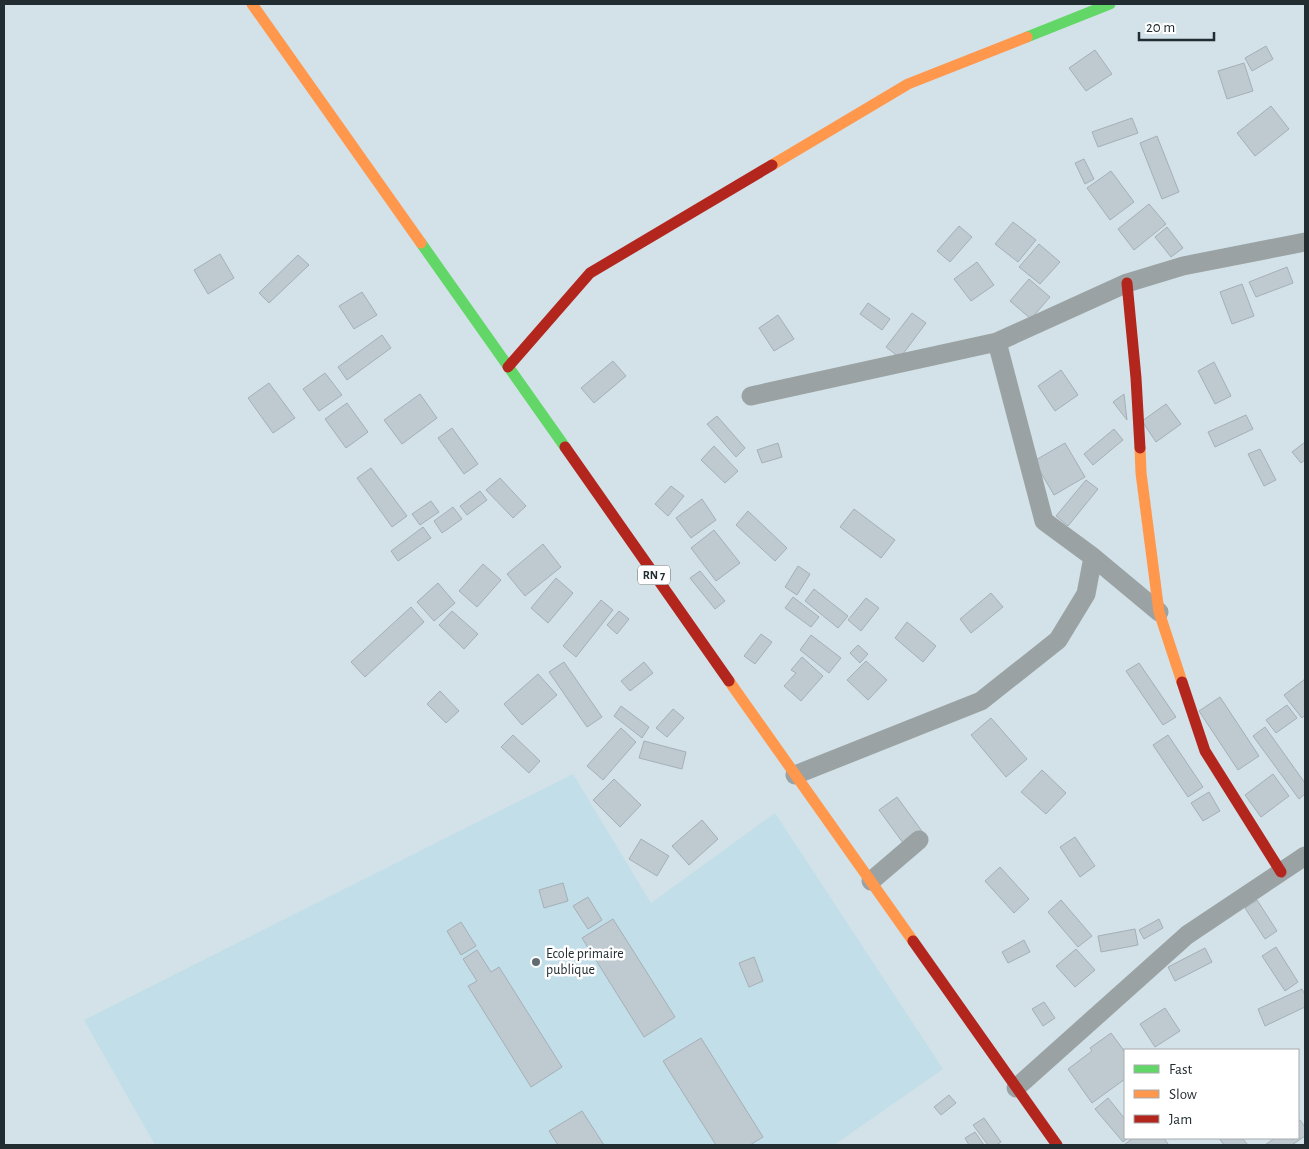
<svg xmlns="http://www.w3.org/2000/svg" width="1309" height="1149" font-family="'Alegreya Sans',sans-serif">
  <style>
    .built { fill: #c2dee9 }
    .building { fill: #bfcad0; stroke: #a5afb6 }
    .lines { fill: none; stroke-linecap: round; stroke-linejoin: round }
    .street { stroke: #9aa2a4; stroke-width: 19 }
    .fast { stroke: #63d668; stroke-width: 11 }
    .slow { stroke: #ff974d; stroke-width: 11 }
    .jam { stroke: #b3261e; stroke-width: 11 }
    .poi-dot { fill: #606c71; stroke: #fff; stroke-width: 2 }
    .labels { text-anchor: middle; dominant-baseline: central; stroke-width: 5; stroke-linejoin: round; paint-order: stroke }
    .shield { fill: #fff; stroke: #646c6f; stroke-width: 1 }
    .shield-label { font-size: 12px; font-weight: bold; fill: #222d31 }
    .poi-label { font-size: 14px; fill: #222d31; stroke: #fff; text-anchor: start }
  </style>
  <rect width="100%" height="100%" fill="#d2e2e8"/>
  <path class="built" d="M573,774L651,903L775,813L943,1069L834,1145H155L84,1020Z"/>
  <path class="building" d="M1266,46L1273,59L1252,71L1245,58Z
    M1095,50L1112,74L1086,91L1069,68Z
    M1244,63L1253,91L1227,99L1218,71Z
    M1271,106L1289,129L1255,156L1237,133Z
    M1132,118L1138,133L1098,147L1092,132Z
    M1157,136L1179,192L1162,199L1140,143Z
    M1084,159L1094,179L1085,184L1075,163Z
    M1111,171L1134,202L1110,220L1087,188Z
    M1149,204L1166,224L1134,250L1118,229Z
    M1013,222L1036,240L1018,262L995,244Z
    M959,226L972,237L950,262L937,251Z
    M1167,227L1183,248L1171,257L1155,237Z
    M1039,244L1060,262L1040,284L1019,267Z
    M220,254L234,278L208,294L194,270Z
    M298,255L309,265L269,303L259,293Z
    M977,262L994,285L971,301L954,279Z
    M1287,267L1293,283L1256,297L1249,282Z
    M1029,279L1050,297L1031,319L1010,301Z
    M1242,284L1254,316L1232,324L1220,292Z
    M362,292L377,315L354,329L339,306Z
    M868,303L890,319L882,330L860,314Z
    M912,313L926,323L900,358L886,347Z
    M778,315L794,339L774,351L759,328Z
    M382,335L391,348L347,380L338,367Z
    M613,361L626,376L594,403L581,388Z
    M1214,362L1231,396L1215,404L1198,371Z
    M1061,370L1078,395L1055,411L1038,386Z
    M325,373L342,395L319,411L303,389Z
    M269,383L295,418L273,433L248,398Z
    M420,394L437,418L402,444L384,420Z
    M1124,394L1127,420L1113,402Z
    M347,403L368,432L346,448L325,419Z
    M1166,404L1181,424L1156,442L1142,421Z
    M1246,415L1253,429L1215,447L1208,432Z
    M717,416L745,448L736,457L707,424Z
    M452,428L478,464L464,474L438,438Z
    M1114,429L1123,440L1093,465L1084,454Z
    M1305,442V460L1301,463L1292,452Z
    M778,443L782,457L762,463L757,450Z
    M1065,443L1085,477L1054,495L1034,461Z
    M714,446L738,471L725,483L701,460Z
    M1260,449L1276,480L1264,486L1248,454Z
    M371,468L407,516L392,527L357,478Z
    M500,478L526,506L513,518L486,490Z
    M1086,480L1098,489L1068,526L1056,516Z
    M671,486L684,496L668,516L655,504Z
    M480,491L487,500L467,515L460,506Z
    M702,499L716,520L691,538L676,518Z
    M431,501L439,512L420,525L412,514Z
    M453,507L462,519L442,533L434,521Z
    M854,509L895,540L881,558L840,527Z
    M748,511L787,548L775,561L736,525Z
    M423,527L431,538L398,561L391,551Z
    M714,530L740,563L716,581L691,548Z
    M543,544L561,567L525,596L507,574Z
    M483,564L501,580L477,607L459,591Z
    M798,566L810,574L797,595L785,587Z
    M700,571L725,601L715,609L690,578Z
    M556,578L573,593L548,623L531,608Z
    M438,583L455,603L434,621L417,602Z
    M814,589L848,616L838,628L805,601Z
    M991,593L1003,607L971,633L960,619Z
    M793,597L819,617L811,627L785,608Z
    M866,598L879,608L861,631L848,620Z
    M601,600L613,610L576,657L563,646Z
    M411,607L424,622L365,677L351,662Z
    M452,611L478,634L464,649L439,625Z
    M619,611L629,619L617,634L607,625Z
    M907,622L936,646L923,662L895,638Z
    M761,634L772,642L755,664L744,656Z
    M811,635L841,658L829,673L800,650Z
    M858,645L868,654L860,663L850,653Z
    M802,657L823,676L801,701L784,686L796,673L791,670Z
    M866,661L887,680L868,700L847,680Z
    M564,662L602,717L587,727L549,672Z
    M644,662L653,673L630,691L621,681Z
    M1139,663L1176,717L1163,725L1126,671Z
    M538,674L557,695L522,725L504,704Z
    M1305,679V715L1302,718L1284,695Z
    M440,691L459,711L446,723L427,704Z
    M1220,697L1259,756L1238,770L1199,711Z
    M1287,705L1297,718L1276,733L1266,720Z
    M621,706L649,727L642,738L614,716Z
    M673,709L684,718L667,737L656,728Z
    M991,718L1027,759L1006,777L971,735Z
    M1265,727L1305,783V794L1299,799L1253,736Z
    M621,728L636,742L603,780L587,766Z
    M513,735L540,761L529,773L501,747Z
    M1168,735L1203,787L1188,797L1153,745Z
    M644,741L686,752L682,769L639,758Z
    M1042,770L1066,793L1046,814L1021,792Z
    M1273,774L1289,796L1261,817L1245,795Z
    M614,779L641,805L620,827L593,800Z
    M1209,792L1220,811L1203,821L1191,803Z
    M897,797L924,834L906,847L879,810Z
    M702,820L718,839L689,865L672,846Z
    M1075,837L1095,866L1080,877L1060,847Z
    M641,839L669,856L657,876L629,859Z
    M1000,867L1029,899L1014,913L985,881Z
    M563,883L568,901L544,908L539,890Z
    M588,897L602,920L588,929L573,906Z
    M1061,900L1092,936L1078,947L1048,912Z
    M1257,900L1277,931L1265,939L1245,908Z
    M613,919L675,1017L644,1037L582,938Z
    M1159,919L1163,928L1144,939L1139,930Z
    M461,922L476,946L461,955L447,931Z
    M1135,929L1138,945L1101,952L1098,936Z
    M1024,940L1030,952L1008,963L1002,952Z
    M1276,947L1298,982L1285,991L1262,956Z
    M1205,948L1212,962L1175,981L1168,967Z
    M1076,949L1095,970L1075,987L1056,966Z
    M477,950L491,972L499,967L562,1067L531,1087L468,986L477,981L463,959Z
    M754,957L763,981L749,987L739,963Z
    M1302,989L1305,995V1007L1265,1026L1258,1009Z
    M1044,1002L1055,1018L1043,1026L1032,1009Z
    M1165,1008L1180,1031L1155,1047L1140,1024Z
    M1111,1033L1125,1052V1079L1092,1103L1068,1069L1092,1051L1090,1048Z
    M701,1038L763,1137L750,1145H716L663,1061Z
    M949,1095L956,1103L941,1115L934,1107Z
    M1108,1098L1125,1119V1138H1128L1123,1142L1095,1109Z
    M582,1111L604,1145H558L549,1131Z
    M984,1118L1001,1142L996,1145H988L973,1125Z
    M1300,1120L1305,1127V1136L1292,1145H1265L1275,1138H1298V1121Z
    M975,1132L984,1145H969L965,1138Z
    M1133,1138H1164L1168,1144L1166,1145H1126L1125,1144Z
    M1219,1138H1242L1248,1145H1224Z"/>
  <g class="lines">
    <path class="street" d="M997,342L1044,521L1093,557L1159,612
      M751,396L997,342L1127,283L1183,266L1305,242
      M795,775L981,701L1058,640L1086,594L1093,557
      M871,881L919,840
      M1016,1088L1187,935L1305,856"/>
    <path class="fast" d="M1027,37L1110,4
      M421,243L565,447"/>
    <path class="slow" d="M252,4L421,243
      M772,165L908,84L1027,37
      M1140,448L1141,473L1159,612L1182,682
      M729,681L913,941"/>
    <path class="jam" d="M1127,283L1136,378L1140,448
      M508,367L590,273L772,165
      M565,447L729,681
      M1182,682L1205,751L1281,872
      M913,941L1057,1145"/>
  </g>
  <circle class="poi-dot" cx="536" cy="962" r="5"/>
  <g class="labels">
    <rect class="shield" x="638" y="565.5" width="32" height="19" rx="4"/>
    <g class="shield-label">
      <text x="654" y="575">RN 7</text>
    </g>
    <g class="poi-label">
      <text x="546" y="954">Ecole primaire<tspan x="546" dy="16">publique</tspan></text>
    </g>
  </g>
  <rect width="1309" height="1149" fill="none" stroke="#222d31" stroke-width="10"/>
  <rect x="1124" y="1049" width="175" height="90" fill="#ffffff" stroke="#a7abad"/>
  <rect x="1134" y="1065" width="25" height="8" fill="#63d668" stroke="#a7abad"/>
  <text x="1169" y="1074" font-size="15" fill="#222d31">Fast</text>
  <rect x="1134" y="1090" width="25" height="8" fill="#ff974d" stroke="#a7abad"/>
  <text x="1169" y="1099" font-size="15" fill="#222d31">Slow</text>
  <rect x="1134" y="1115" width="25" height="8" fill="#b3261e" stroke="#a7abad"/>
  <text x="1169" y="1124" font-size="15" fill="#222d31">Jam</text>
  <path d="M1139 32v8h75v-8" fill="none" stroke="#222d31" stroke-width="2.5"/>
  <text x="1146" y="32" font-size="15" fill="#222d31" stroke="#ffffff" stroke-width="4" paint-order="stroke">20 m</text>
</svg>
